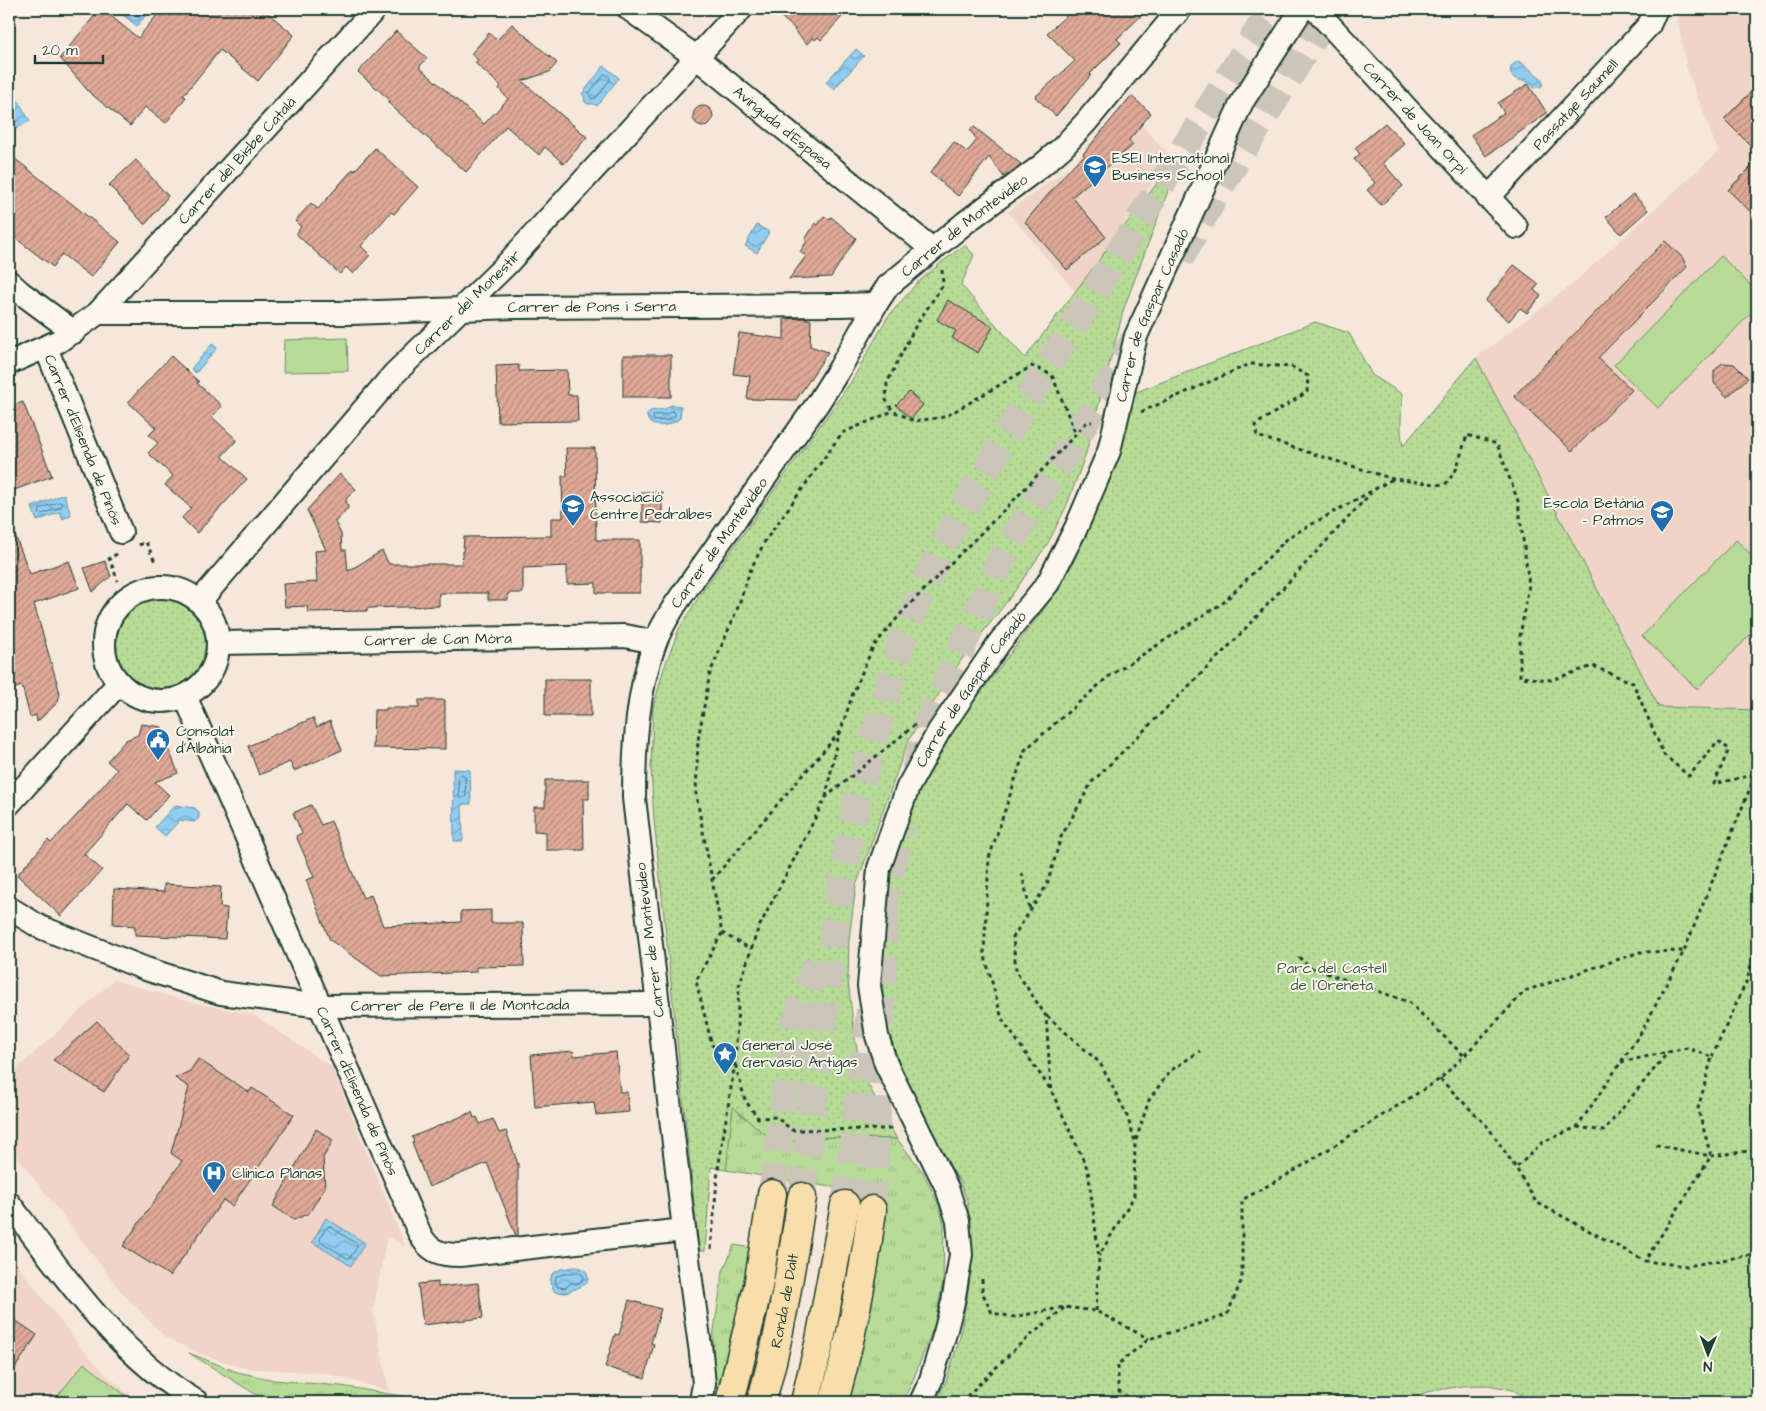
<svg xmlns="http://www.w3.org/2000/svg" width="1766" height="1411" font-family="'Architects Daughter',sans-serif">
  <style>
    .built { fill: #efd4c7 }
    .grass { fill: url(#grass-tufts); stroke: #6b8c66 }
    .park { fill: url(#park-dots); stroke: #6b8c66 }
    .pitch { fill: #b7dc97; stroke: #6b8c66 }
    .water { fill: url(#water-waves); stroke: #6393a5 }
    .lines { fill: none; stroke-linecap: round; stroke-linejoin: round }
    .shore { stroke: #4d7780; stroke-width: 1 }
    .building { fill: url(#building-hatch); stroke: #1f3d34 }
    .highway-tunnel { stroke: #cbc5ba; stroke-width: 28; stroke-dasharray: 28 14; stroke-linecap: butt }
    .minor-casing { stroke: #1f3d34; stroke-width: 26 }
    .highway-casing { stroke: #1f3d34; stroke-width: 31 }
    .path { stroke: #1f3d34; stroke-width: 3; stroke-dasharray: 4 4; stroke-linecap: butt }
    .minor { stroke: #fbf7ec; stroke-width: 22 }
    .highway { stroke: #f8deab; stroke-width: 28 }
    .labels { text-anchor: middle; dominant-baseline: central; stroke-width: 4; stroke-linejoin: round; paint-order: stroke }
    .street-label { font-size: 15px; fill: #1f3d34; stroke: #fbf7ec }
    .poi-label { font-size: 15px; fill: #1f3d34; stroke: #fbf7ec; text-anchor: start }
    .park-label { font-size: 15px; fill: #3d5d48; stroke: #fbf7ec }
  </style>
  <defs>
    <pattern id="grass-tufts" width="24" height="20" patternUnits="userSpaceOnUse" patternTransform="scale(1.25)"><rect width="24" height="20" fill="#b7dc97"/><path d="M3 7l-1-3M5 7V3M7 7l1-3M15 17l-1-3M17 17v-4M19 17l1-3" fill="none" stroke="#9dbe83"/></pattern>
    <pattern id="park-dots" width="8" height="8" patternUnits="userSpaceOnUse" patternTransform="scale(1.25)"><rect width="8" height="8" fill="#b7dc97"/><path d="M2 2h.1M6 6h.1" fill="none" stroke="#9dbe83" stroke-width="1.8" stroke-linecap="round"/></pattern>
    <pattern id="water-waves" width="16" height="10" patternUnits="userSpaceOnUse" patternTransform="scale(1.25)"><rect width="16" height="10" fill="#91cdf1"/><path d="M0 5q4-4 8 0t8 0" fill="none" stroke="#76a8c4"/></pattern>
    <pattern id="building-hatch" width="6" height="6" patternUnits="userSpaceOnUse" patternTransform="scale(1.25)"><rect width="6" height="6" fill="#e0a997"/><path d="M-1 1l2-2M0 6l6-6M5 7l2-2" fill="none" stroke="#b58b7c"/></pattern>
  </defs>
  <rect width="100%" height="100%" fill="#f6e7db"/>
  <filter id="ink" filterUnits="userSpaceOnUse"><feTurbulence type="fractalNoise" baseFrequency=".02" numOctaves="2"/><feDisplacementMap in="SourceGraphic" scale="10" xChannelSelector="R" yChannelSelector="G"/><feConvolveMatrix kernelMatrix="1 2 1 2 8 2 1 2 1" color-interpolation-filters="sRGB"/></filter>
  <g filter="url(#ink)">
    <path class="built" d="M1676,9H1757V710L1659,707L1476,358L1570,286L1718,152L1686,66Z
      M1123,105L1170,156L1078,295L1008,212L1075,163Z
      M114,980L193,1003L252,1014L332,1067L405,1246L387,1236L373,1310L389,1391L326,1373L245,1368L200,1354L165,1337L119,1289L9,1146V1076Z
      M9,1254L78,1344L107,1376L139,1402H9Z"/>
    <path class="grass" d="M733,1106L742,1116L787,1142L817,1137L897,1139L923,1172L938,1203L944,1224L943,1282L935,1323L913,1380L903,1402H842L864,1304L881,1195L726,1170Z
      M734,1245L751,1248L716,1402H714L713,1337L723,1271Z
      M189,1353L237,1372L274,1380L341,1386L438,1402H268Z"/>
    <path class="park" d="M1170,166L1174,175L1124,308L1086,453L1067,505L1048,543L1012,595L962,659L908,741L856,886L849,939L848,981L855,1039L862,1073L897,1139L817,1137L787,1142L763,1133L733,1107L726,1170L711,1167L705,1251L699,1250L654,820L651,769L653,708L664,668L679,629L704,589L851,382L887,318L917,283L942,262L965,245L974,255L961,285L1025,358Z
      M1315,322L1349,333L1372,375L1402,394C1402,411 1399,429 1403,446L1476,358L1659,707L1757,710V1402H1533L1513,1390L1488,1385L1462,1386L1427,1392L1407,1402H935L946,1382L960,1337L969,1285L972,1239L967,1200L959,1180L931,1135L906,1080L888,1034L883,999L882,953L886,892L899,839L921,778L953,729L1046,606L1072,565L1100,502L1116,446L1134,393Z
      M114 643a46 46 0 1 1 92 0a46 46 0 1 1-92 0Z"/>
    <path class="pitch" d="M1721,256L1757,292V307L1658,408L1614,365Z
      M347,338L348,371L283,372L284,340Z
      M1736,540L1757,560V628L1697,689L1642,636Z
      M84,1363L134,1402H53Z"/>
    <path class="water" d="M115,9H151L137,26Z
      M856,49L864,56L834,89L826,82Z
      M1518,61L1522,63L1541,78L1543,84L1541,87L1534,88L1525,80C1511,82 1504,68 1518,61Z
      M604,66L619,78L597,106L594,104H588L585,102L584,96L582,94Z
      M9,85L30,121L12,131L9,126Z
      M757,225L769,232L757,253L745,246Z
      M212,344L217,348L196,373L191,369Z
      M671,405L681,406L680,418C672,425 660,428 650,423L647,418V414L650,411L665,409Z
      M64,494L71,515L63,519L60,512L37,521L32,507Z
      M453,769L470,770L471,804H462L463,841H454Z
      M175,805L195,808L199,812V818L194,822L180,820L165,836L155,827Z
      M326,1218L365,1243L351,1266L312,1242Z
      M576,1267C586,1268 590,1273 587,1283C581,1288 573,1289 566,1293L555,1292L550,1283L552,1274L561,1269Z"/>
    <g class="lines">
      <path class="shore" d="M606,74L610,78V80L596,98L591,99L589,93L604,75Z
        M673,411L675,413V416L667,420L656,421L653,418L654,415L666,414Z
        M59,502L62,503L61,507L42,514L39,513L40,509Z
        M461,774L465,776L466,796L461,799L459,797L458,777Z
        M329,1226L357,1244V1247L350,1258H347L320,1241C320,1237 325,1228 329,1226Z
        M568,1273H581L583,1276V1280L579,1283H571L565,1288L558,1287L555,1282L556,1277Z"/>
    </g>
    <path class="building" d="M100,9H102L138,38L162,9H263L294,35L258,81L220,50L183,96L186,97L166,123L145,107L130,126L89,92L60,58Z
      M772,9H849L821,40L818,37L815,40L813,37L807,44L794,30L795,29Z
      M1074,9H1148L1117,39L1121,43L1090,74L1091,75L1056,116L1035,97L1075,61L1047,33Z
      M512,24L557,63L549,72L522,81L587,137L564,164L545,147L539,155L506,126L466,172L387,102L390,100L358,72L396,31L427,58L419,67L484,124L508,99L499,89L501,86L475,63L478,60L471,54L489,33L497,40Z
      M1528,84L1547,113L1486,156L1471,135L1504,113L1498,103Z
      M1757,86V152L1724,119Z
      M1131,96L1151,113L1129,140L1133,145L1072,197L1106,237L1067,270L1025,222L1075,163L1085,156L1083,154Z
      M693 116a10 10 0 1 1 20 0a10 10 0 1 1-20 0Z
      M1385,123L1405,144L1383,163L1403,186L1381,205L1367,190L1375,183L1354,159L1360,154L1355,148Z
      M973,126L1021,164L1004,177L989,157L958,196L930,173L954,142L967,152L977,140L970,130Z
      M375,148L418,187L394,214L391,212L361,246L370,255L353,274L346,267L340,274L296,234L301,227L295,221L311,203L318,209L353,169L354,171Z
      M9,154L120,242L91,277L62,254L53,267L9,233Z
      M136,160L168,196L145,225L109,185Z
      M1757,161V218L1728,190Z
      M1633,194L1648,210L1621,234L1606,217Z
      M824,216L829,219L831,217L856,238L831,277L789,279L806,256L800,252L807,241L805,240L815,223L818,225Z
      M1665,241L1682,257L1687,267L1598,358L1632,390L1572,451L1514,396Z
      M1514,265L1539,284L1534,290L1541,296L1527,313L1520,308L1509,321L1485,301Z
      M948,300L993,327L978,353L952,338L956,331L937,320Z
      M803,318L811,320L810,346L828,352L796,400L747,399L750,376L733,374L739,333L784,339V319Z
      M623,355H671V397H623Z
      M171,356L199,382L197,383L222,406L212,417L237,440L222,456L247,479L197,533L182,518L191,508L165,485L173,476L148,453L158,443L149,435L156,428L128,402Z
      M1722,363L1734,364L1748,378L1727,397L1714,383V371Z
      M519,365V371L567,370L568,395H577L578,421L498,422L496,366Z
      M909,392L923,405L911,419L896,405Z
      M23,402L52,476L9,492V407Z
      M566,448H595L596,540H640V593H596V583L567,584V566L523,568V593H508V600H488V593H439V606L367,608V611L308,612L307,606L285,607L283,584L317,582L315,551L326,550L307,510L340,474L356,489L346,499L348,508L335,522L341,534L342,550H346L348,571L382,551L389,564H462L464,537L551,536V518H563L562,476H567Z
      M642,492H662V523L642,522Z
      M9,522H10L30,574L69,561L79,588L34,604L60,693L58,702L37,722L36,715L30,717L22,686L9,690Z
      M105,561L111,576L93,592L84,568Z
      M545,679H591V716H545Z
      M419,700H445V749L373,748L374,710H386V708H419Z
      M313,718L317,727L330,721L342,750L294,771L290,762L259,775L248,746Z
      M141,724L162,727L159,742L170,752L178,773L155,782L169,795L147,820L128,804L84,854L102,870L61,916L17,875L48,840L51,843L77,815L117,770L107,761L126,740L138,735Z
      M545,780H589V799H583L584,850H546V832L534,831V807H545Z
      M311,805L321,825L331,821L363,898L371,895L383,926L461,922V911L491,910V923H523L524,966L476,967V972L381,976L330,940L306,880L314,877L296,836L302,833L293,813Z
      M164,884L221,887L220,907L227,908L225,939L135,935V926L113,924L114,889L164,892Z
      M97,1021L129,1055L104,1092L53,1060Z
      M573,1051L574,1056L616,1052L620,1092H627L629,1112L596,1115L594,1102L535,1107L531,1055Z
      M198,1059L249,1092L252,1088L294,1115L232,1206L223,1200L170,1276L123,1246L182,1161L171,1153L189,1087L175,1078L190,1071Z
      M472,1112L474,1118L477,1117L480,1124L493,1119L499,1133L506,1131L518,1164V1235L516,1236L487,1163L429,1187L412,1143L414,1142L412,1137Z
      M316,1129L333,1140L323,1158L325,1187L309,1213L294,1220L273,1206Z
      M438,1282V1287L478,1283L483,1318L423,1325L418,1284Z
      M629,1300L661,1309L651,1343L654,1344L645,1378L605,1367L615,1334L619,1335Z
      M9,1316L37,1335L9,1377Z"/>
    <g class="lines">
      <path class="highway-tunnel" d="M1180,258L1223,182L1319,29L1335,9
        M915,771L926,727L1007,547L1077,436L1135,339
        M883,915L886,892L902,825
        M881,1026L885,907
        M772,1194L794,1025L821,952
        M802,1197L837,908L857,799L901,642L942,545L1041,377L1259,29L1275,9
        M845,1205L871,1004
        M872,1210L879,1072"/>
      <g class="minor-casing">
        <g id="minor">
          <path id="s1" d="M629,9L696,57L932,249"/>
          <path id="s2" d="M1315,9L1516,227"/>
          <path id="s3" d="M1488,198L1649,25L1656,9"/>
          <path d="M9,282L20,292L74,332"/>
          <path id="s4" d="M98,313H352L515,307L840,305L876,304"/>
          <path id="s5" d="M46,348L121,532"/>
          <path id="s6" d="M9,363L59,341L98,313L375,9"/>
          <circle cx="161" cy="644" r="57"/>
          <path id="s7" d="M200,601L394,374L506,265L741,9"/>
          <path id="s8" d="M219,643L625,636L655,642"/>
          <path id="s9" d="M185,696L419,1232C428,1251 439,1255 460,1255L684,1230"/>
          <path d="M9,804L119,683"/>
          <path id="s10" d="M9,908L40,927L146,969L221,993L321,1006L658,1004"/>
          <path d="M9,1203C63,1275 118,1355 197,1402"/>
          <path id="s11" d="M701,1402L704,1384L701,1353L684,1230L634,798C634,747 637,691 655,643C660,629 668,617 675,605L818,403L840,368L876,304L888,286L966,222L1041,166L1063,147L1087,121L1180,9"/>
          <path id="s12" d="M921,1402L931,1380L945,1333L953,1302L961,1255L958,1221L947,1188L886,1064L877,1036L869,986L879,868L908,787L939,731L999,643L1048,583L1076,528L1109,451L1136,336L1242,102L1302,9"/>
        </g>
      </g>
      <g class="highway-casing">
        <g id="highway">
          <path d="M730,1402L758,1287L772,1194"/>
          <path id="s13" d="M761,1402C781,1336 791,1266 802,1197"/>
          <path d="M805,1402L820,1340L845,1205"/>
          <path d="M834,1402C851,1339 864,1275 872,1210"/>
        </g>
      </g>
      <path class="path" d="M942,270L943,285L916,325L887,383L886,400L893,411L914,421L945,417L1032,366L1052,375L1076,435
        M1141,412L1250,364L1292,367L1308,376L1307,392L1255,425L1257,436L1393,479L1445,485L1456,470L1467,435L1497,444L1518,501L1529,585L1520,636V677L1551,680L1593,666L1633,683L1664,755L1689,776L1718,741L1729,749L1714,784L1757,774
        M139,545L146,542L156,564
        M117,554L109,558L118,581
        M1755,776L1684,951L1642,1031L1577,1127L1543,1142L1516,1168L1536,1202L1645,1261L1687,1266L1757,1254
        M826,797L836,745L853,693L873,647L904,610L1015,499L1087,422H1092
        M1022,873L1030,910
        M712,880L839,733
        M722,933L751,949
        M1299,957L1309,967L1409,1002L1464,1056
        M1047,1016L1100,1063L1126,1113L1135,1141L1134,1196L1099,1256
        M1712,1057L1747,980L1757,944
        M1621,1062L1687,1048L1712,1057L1698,1109L1711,1156L1645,1261
        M1440,1079L1488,1127L1516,1168
        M1051,1089L1046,1016L1016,971L1013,937L1047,885L1061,837L1092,782L1231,644L1371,493
        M1577,1127L1604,1131L1668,1052
        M891,1129L792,1130L776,1117L758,1118L745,1100L735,1063L712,1045L696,981L722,933L696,794L698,740L710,673L738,607L750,571L765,541L842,433L893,411
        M1136,1140L1149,1100L1170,1071L1200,1051
        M1656,1145L1711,1156L1757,1150
        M711,1249L718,1169L735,1063L739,986L758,929L826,797L916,724
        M982,1279V1292L992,1313L1015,1317L1064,1307L1096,1311L1149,1339
        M1096,1311L1099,1257L1088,1170L1051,1090L1002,1019L984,953L989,858L1025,750L1108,677L1224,602L1289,537L1393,479
        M961,1402L1018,1346L1064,1308
        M1134,1402L1118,1390V1364L1149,1339L1227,1315L1242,1279V1200L1294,1171L1440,1079L1464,1056L1525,991L1640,952L1684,951"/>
      <use href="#minor" class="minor"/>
      <use href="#highway" class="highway"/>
    </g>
  </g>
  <defs>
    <g id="university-pin" transform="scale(1.25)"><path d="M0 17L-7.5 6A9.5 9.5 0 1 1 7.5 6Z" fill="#1f6fb2" stroke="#fbf7ec"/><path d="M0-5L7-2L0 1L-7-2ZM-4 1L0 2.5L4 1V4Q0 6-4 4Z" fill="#fff"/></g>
    <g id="school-pin" transform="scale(1.25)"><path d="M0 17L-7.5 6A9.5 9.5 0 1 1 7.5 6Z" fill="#1f6fb2" stroke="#fbf7ec"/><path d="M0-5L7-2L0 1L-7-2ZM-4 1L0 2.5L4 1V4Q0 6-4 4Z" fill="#fff"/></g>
    <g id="civic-pin" transform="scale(1.25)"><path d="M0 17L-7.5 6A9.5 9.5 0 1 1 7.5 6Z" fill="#1f6fb2" stroke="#fbf7ec"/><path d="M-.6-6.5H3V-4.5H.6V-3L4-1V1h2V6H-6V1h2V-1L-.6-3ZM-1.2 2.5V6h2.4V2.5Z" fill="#fff"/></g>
    <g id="sight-pin" transform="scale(1.25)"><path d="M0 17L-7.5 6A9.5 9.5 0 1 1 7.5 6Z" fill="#1f6fb2" stroke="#fbf7ec"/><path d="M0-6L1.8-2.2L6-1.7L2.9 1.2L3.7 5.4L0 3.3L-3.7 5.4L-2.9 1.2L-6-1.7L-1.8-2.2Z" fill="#fff"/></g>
    <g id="hospital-pin" transform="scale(1.25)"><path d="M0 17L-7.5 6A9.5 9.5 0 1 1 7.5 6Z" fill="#1f6fb2" stroke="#fbf7ec"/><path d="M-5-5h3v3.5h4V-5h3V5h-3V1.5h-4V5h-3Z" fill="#fff"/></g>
  </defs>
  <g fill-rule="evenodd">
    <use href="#university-pin" x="1095" y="167"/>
    <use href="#school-pin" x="573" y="506"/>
    <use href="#school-pin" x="1662" y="512"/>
    <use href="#civic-pin" x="158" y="740"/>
    <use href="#sight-pin" x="725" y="1054"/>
    <use href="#hospital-pin" x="214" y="1173"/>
  </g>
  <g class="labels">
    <g class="street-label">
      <text stroke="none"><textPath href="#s3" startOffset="128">Passatge Saumell</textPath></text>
      <text stroke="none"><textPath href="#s2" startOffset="148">Carrer de Joan Orpí</textPath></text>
      <text stroke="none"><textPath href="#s1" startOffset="194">Avinguda d'Espasa</textPath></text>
      <text stroke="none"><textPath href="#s6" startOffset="309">Carrer del Bisbe Català</textPath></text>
      <text stroke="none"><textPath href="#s11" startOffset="1290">Carrer de Montevideo</textPath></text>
      <text stroke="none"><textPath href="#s7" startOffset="401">Carrer del Monestir</textPath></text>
      <text stroke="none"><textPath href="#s4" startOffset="494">Carrer de Pons i Serra</textPath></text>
      <text stroke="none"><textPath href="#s12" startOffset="1181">Carrer de Gaspar Casadó</textPath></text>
      <text stroke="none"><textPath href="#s5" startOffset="99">Carrer d'Elisenda de Pinós</textPath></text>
      <text stroke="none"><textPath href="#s11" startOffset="885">Carrer de Montevideo</textPath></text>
      <text stroke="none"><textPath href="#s8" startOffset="219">Carrer de Can Móra</textPath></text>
      <text stroke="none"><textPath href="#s12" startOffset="761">Carrer de Gaspar Casadó</textPath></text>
      <text transform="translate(650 940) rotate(-97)">Carrer de Montevideo</text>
      <text stroke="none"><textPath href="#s10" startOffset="469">Carrer de Pere II de Montcada</textPath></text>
      <text stroke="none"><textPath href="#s9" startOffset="431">Carrer d'Elisenda de Pinós</textPath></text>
      <text stroke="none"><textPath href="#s13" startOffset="104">Ronda de Dalt</textPath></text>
    </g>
    <g class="poi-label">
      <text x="1112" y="158">ESEI International<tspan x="1112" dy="17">Business School</tspan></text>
      <text x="590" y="497">Associació<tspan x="590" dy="17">Centre Pedralbes</tspan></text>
      <text x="1644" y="503" text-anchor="end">Escola Betània<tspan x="1644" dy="17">- Patmos</tspan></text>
      <text x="176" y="731">Consolat<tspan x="176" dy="17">d'Albània</tspan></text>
      <text x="742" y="1045">General José<tspan x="742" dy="17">Gervasio Artigas</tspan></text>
      <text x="232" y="1173">Clínica Planas</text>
    </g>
    <g class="park-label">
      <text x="1332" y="968">Parc del Castell<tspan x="1332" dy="17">de l'Oreneta</tspan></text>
    </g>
  </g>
  <rect width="1766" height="1411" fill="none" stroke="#fbf7ec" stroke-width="30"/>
  <rect x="15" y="15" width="1736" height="1381" fill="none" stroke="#1f3d34" stroke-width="2" filter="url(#ink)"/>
  <g transform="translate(1708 1354) rotate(181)" stroke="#fbf7ec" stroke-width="4" paint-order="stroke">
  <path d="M0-4L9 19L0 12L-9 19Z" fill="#1f3d34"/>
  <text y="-8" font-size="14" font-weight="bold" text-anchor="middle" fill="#1f3d34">N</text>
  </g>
  <path d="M35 55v8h68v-8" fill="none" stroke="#1f3d34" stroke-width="2.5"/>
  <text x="42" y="55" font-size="15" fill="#1f3d34" stroke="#fbf7ec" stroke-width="4" paint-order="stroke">20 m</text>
</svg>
